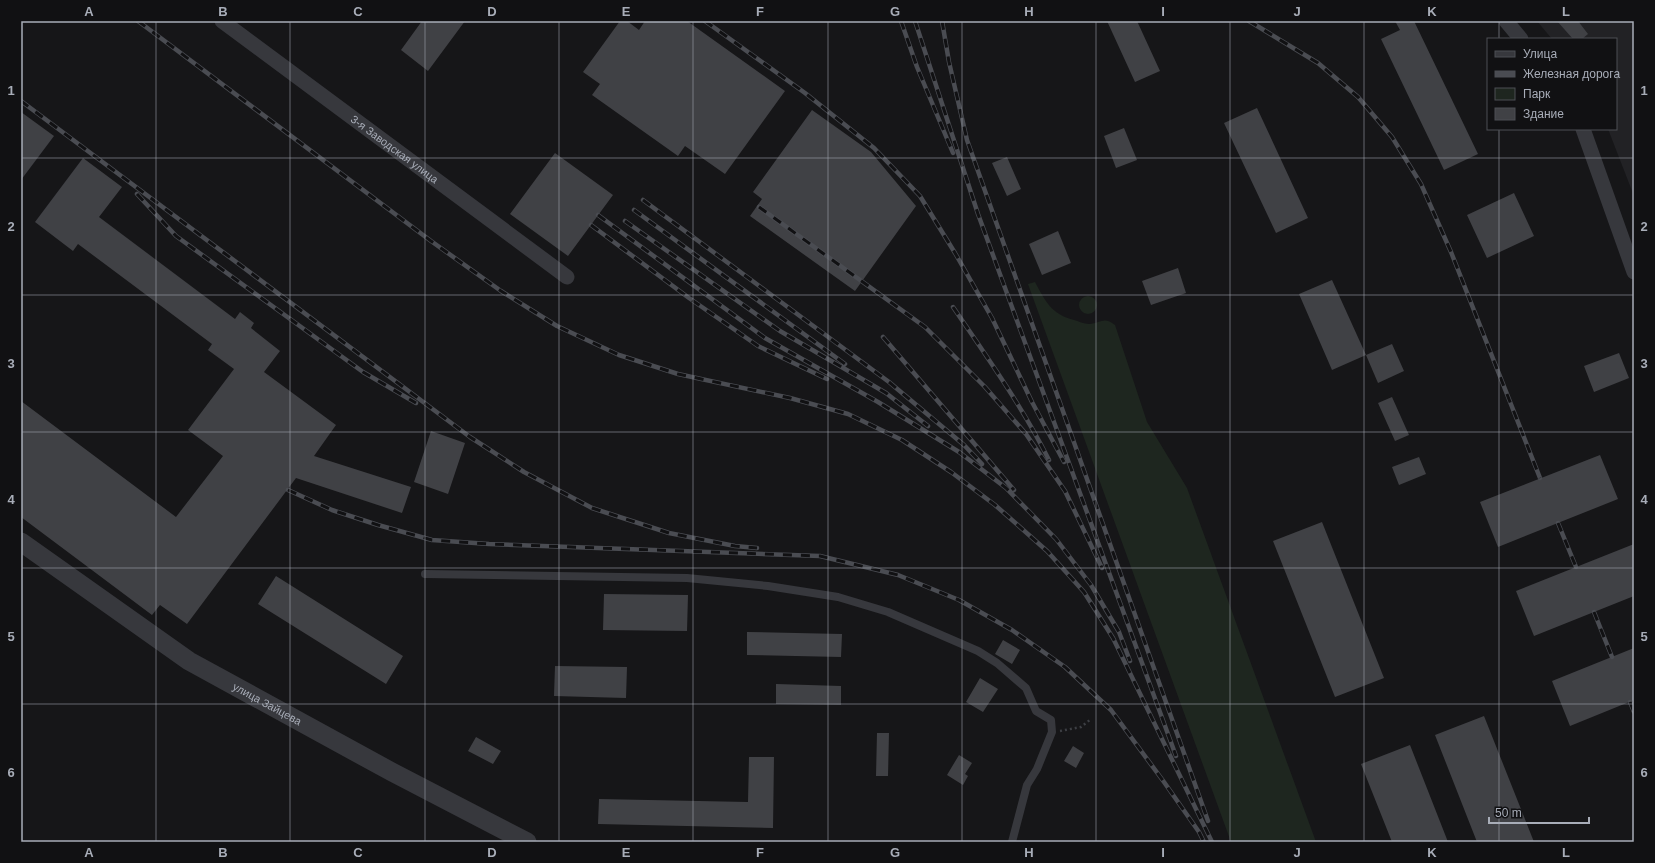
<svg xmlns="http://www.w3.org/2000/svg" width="1655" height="863" font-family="Arial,sans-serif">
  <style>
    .built { fill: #222225 }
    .green { fill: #1e261f }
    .building { fill: #404145 }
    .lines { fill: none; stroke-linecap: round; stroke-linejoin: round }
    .path { stroke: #3d3f44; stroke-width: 2.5; stroke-dasharray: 2 3; stroke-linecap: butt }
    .service { stroke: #37383d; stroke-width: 8 }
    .minor { stroke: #37383d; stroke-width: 15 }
    .tertiary { stroke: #37383d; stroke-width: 19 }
    .rail-casing { stroke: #4a4c52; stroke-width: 4.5 }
    .rail { stroke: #111113; stroke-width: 3; stroke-dasharray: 9; stroke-linecap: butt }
    .grid { fill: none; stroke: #a8adb8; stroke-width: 1; stroke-opacity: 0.55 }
    .labels { text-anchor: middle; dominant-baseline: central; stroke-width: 3.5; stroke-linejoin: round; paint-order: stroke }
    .street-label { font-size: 11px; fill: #a8adb8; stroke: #111113 }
    .neatline { fill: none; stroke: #a8adb8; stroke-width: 1.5 }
    .grid-label { font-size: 13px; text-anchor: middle; font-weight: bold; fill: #a8adb8 }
  </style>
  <rect width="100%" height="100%" fill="#161618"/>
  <path class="built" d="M1537,21H1634V196L1608,129H1616V39H1552Z"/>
  <path class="green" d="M1035,282C1046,302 1051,314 1074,320C1078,321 1084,324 1089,324C1101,323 1104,316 1115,325L1147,422L1187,488L1316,842H1231L1028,284Z
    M1079 305a9 9 0 1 1 18 0a9 9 0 1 1-18 0Z"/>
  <path class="building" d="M422,21H465L428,71L401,50Z
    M620,21H627L639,30L645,21H687L785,91L725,174L685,146L678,156L592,95L600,84L583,72Z
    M1107,21H1137L1160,71L1135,82Z
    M1395,21H1414L1478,154L1444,170L1381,39L1400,30Z
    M1557,21H1578L1588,34L1582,39H1573Z
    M1257,108L1308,218L1276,233L1224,123Z
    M812,110L871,152L916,206L855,291L750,216L762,199L753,192Z
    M21,112L54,136L21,180Z
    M1124,128L1137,160L1116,168L1104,136Z
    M555,153L613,195L568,256L510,214Z
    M1007,157L1021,189L1007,196L992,163Z
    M83,158L122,187L99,217L235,319L240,312L254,323L251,328L280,351L264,372L336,425L314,456L411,487L402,513L296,478L187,624L160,605L152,615L21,517V401L176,517L223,456L188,430L234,369L208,350L212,344L78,244L73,251L35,222Z
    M1514,193L1534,236L1487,258L1467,215Z
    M1058,231L1071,263L1042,275L1029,244Z
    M1178,268L1186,293L1151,305L1142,281Z
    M1332,280L1366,355L1332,370L1299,294Z
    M1392,344L1404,371L1378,383L1366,355Z
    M1619,353L1629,378L1594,392L1584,366Z
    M1392,397L1409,435L1395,441L1378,403Z
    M431,431L465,443L448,494L414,482Z
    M1600,455L1618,499L1498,547L1480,502Z
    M1419,457L1426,474L1399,485L1392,467Z
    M1322,522L1384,678L1335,697L1273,541Z
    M1634,544V596L1534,636L1516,591Z
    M276,576L403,656L386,684L258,604Z
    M604,594L688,595L687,631L603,630Z
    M747,632L842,634L841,657L747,655Z
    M1003,640L1020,650L1012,664L995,654Z
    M1634,648V700L1570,726L1552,681Z
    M555,666L627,667L626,698L554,696Z
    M980,678L998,689L983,712L966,702Z
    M776,684L841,686V705L776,704Z
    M1484,716L1534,842H1477L1435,735Z
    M877,733H889L888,776H876Z
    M476,737L501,751L493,764L468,751Z
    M1410,745L1448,842H1392L1361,764Z
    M1073,746L1084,753L1076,768L1064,761Z
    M959,755L972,763L965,774L968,776L963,785L947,775Z
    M749,757H774L773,828L598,824L599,799L748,802Z"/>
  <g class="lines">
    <path class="path" d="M1060,731L1081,727L1091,719"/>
    <path class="service" d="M425,574L687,578L768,586L838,597L888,612L978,651L997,663L1026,688L1036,711L1051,720L1052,732L1037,769L1027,785L1012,842"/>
    <g class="minor">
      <path id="s1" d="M222,21L567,277"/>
      <path d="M1506,21L1521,39"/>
      <path d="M1583,129L1634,272"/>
    </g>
    <path class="tertiary" id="s2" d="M21,542L189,661L392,772L527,842"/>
    <g class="rail-casing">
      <path id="rail" d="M138,21L431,241L501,291L557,326L619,355L678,374L790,398L848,414L902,440L951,472L995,505L1047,551L1084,592L1113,638L1212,842
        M705,21L805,93L874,148L920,196L955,253L992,318L1032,402L1064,462
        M901,21L917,67L953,153
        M915,21L978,214L1176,756
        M942,21L949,62L967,140L1208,821
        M1249,21L1318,63L1358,97L1392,137L1421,184L1451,252L1540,478
        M21,101L470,437L524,472L592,508L669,533L735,546L757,548
        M137,194L176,236L363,372L416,403
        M643,200L889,382L964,445L982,464
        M759,207L925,327L985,387L1026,434L1065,491L1102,568
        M634,210L845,364
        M598,215L765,338L878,402L959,452L1006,488L1056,539L1091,585L1119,632L1130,661
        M625,221L780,331L886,393L928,426
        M591,225L689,298L758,346L827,379
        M953,307C987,357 1022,406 1049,460
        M883,337L1014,490
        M288,490L332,510L378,525L432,540L489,544L820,556L898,575L959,600L1012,630L1065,667L1111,710L1164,782L1199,832L1204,842
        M1558,523L1576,567
        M1594,612L1612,657
        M1630,702L1634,712"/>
    </g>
    <use href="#rail" class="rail"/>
  </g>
  <path class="grid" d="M156,21V842M290,21V842M425,21V842M559,21V842M693,21V842M828,21V842M962,21V842M1096,21V842M1230,21V842M1364,21V842M1499,21V39M1499,129V842M21,158H1634M21,295H1634M21,432H1634M21,568H1634M21,704H1634"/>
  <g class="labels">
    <g class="street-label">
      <text stroke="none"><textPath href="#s1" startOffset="215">3-я Заводская улица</textPath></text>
      <text stroke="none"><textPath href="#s2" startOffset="295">улица Зайцева</textPath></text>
    </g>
  </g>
  <rect width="1655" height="863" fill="none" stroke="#111113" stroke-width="44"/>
  <rect x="1487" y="38" width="130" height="92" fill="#111113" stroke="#4d4f55"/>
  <rect x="1495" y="51" width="20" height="6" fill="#37383d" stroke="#4d4f55"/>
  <text x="1523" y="58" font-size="12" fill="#a8adb8">Улица</text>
  <rect x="1495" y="71" width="20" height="6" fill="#4a4c52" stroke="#4d4f55"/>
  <text x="1523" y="78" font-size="12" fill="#a8adb8">Железная дорога</text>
  <rect x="1495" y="88" width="20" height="12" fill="#1e261f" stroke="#4d4f55"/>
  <text x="1523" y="98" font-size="12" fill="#a8adb8">Парк</text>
  <rect x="1495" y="108" width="20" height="12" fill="#404145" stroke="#4d4f55"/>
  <text x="1523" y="118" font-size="12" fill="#a8adb8">Здание</text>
  <path d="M1489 817v6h100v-6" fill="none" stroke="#a8adb8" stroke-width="2"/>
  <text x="1495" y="817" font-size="12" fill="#a8adb8" stroke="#111113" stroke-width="3" paint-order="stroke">50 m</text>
  <rect x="22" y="22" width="1611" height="819" class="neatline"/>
  <g class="grid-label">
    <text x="89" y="16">A</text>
    <text x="223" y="16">B</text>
    <text x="358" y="16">C</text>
    <text x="492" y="16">D</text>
    <text x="626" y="16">E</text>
    <text x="760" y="16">F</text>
    <text x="895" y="16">G</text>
    <text x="1029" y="16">H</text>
    <text x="1163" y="16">I</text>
    <text x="1297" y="16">J</text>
    <text x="1432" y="16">K</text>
    <text x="1566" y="16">L</text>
    <text x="11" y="95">1</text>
    <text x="1644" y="95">1</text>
    <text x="11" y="231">2</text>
    <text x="1644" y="231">2</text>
    <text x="11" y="368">3</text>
    <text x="1644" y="368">3</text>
    <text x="11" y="504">4</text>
    <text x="1644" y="504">4</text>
    <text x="11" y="641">5</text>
    <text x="1644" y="641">5</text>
    <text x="11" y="777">6</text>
    <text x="1644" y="777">6</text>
    <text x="89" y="857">A</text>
    <text x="223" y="857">B</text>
    <text x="358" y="857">C</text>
    <text x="492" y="857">D</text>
    <text x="626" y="857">E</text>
    <text x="760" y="857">F</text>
    <text x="895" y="857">G</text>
    <text x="1029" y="857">H</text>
    <text x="1163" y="857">I</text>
    <text x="1297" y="857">J</text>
    <text x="1432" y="857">K</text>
    <text x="1566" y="857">L</text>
  </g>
</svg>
